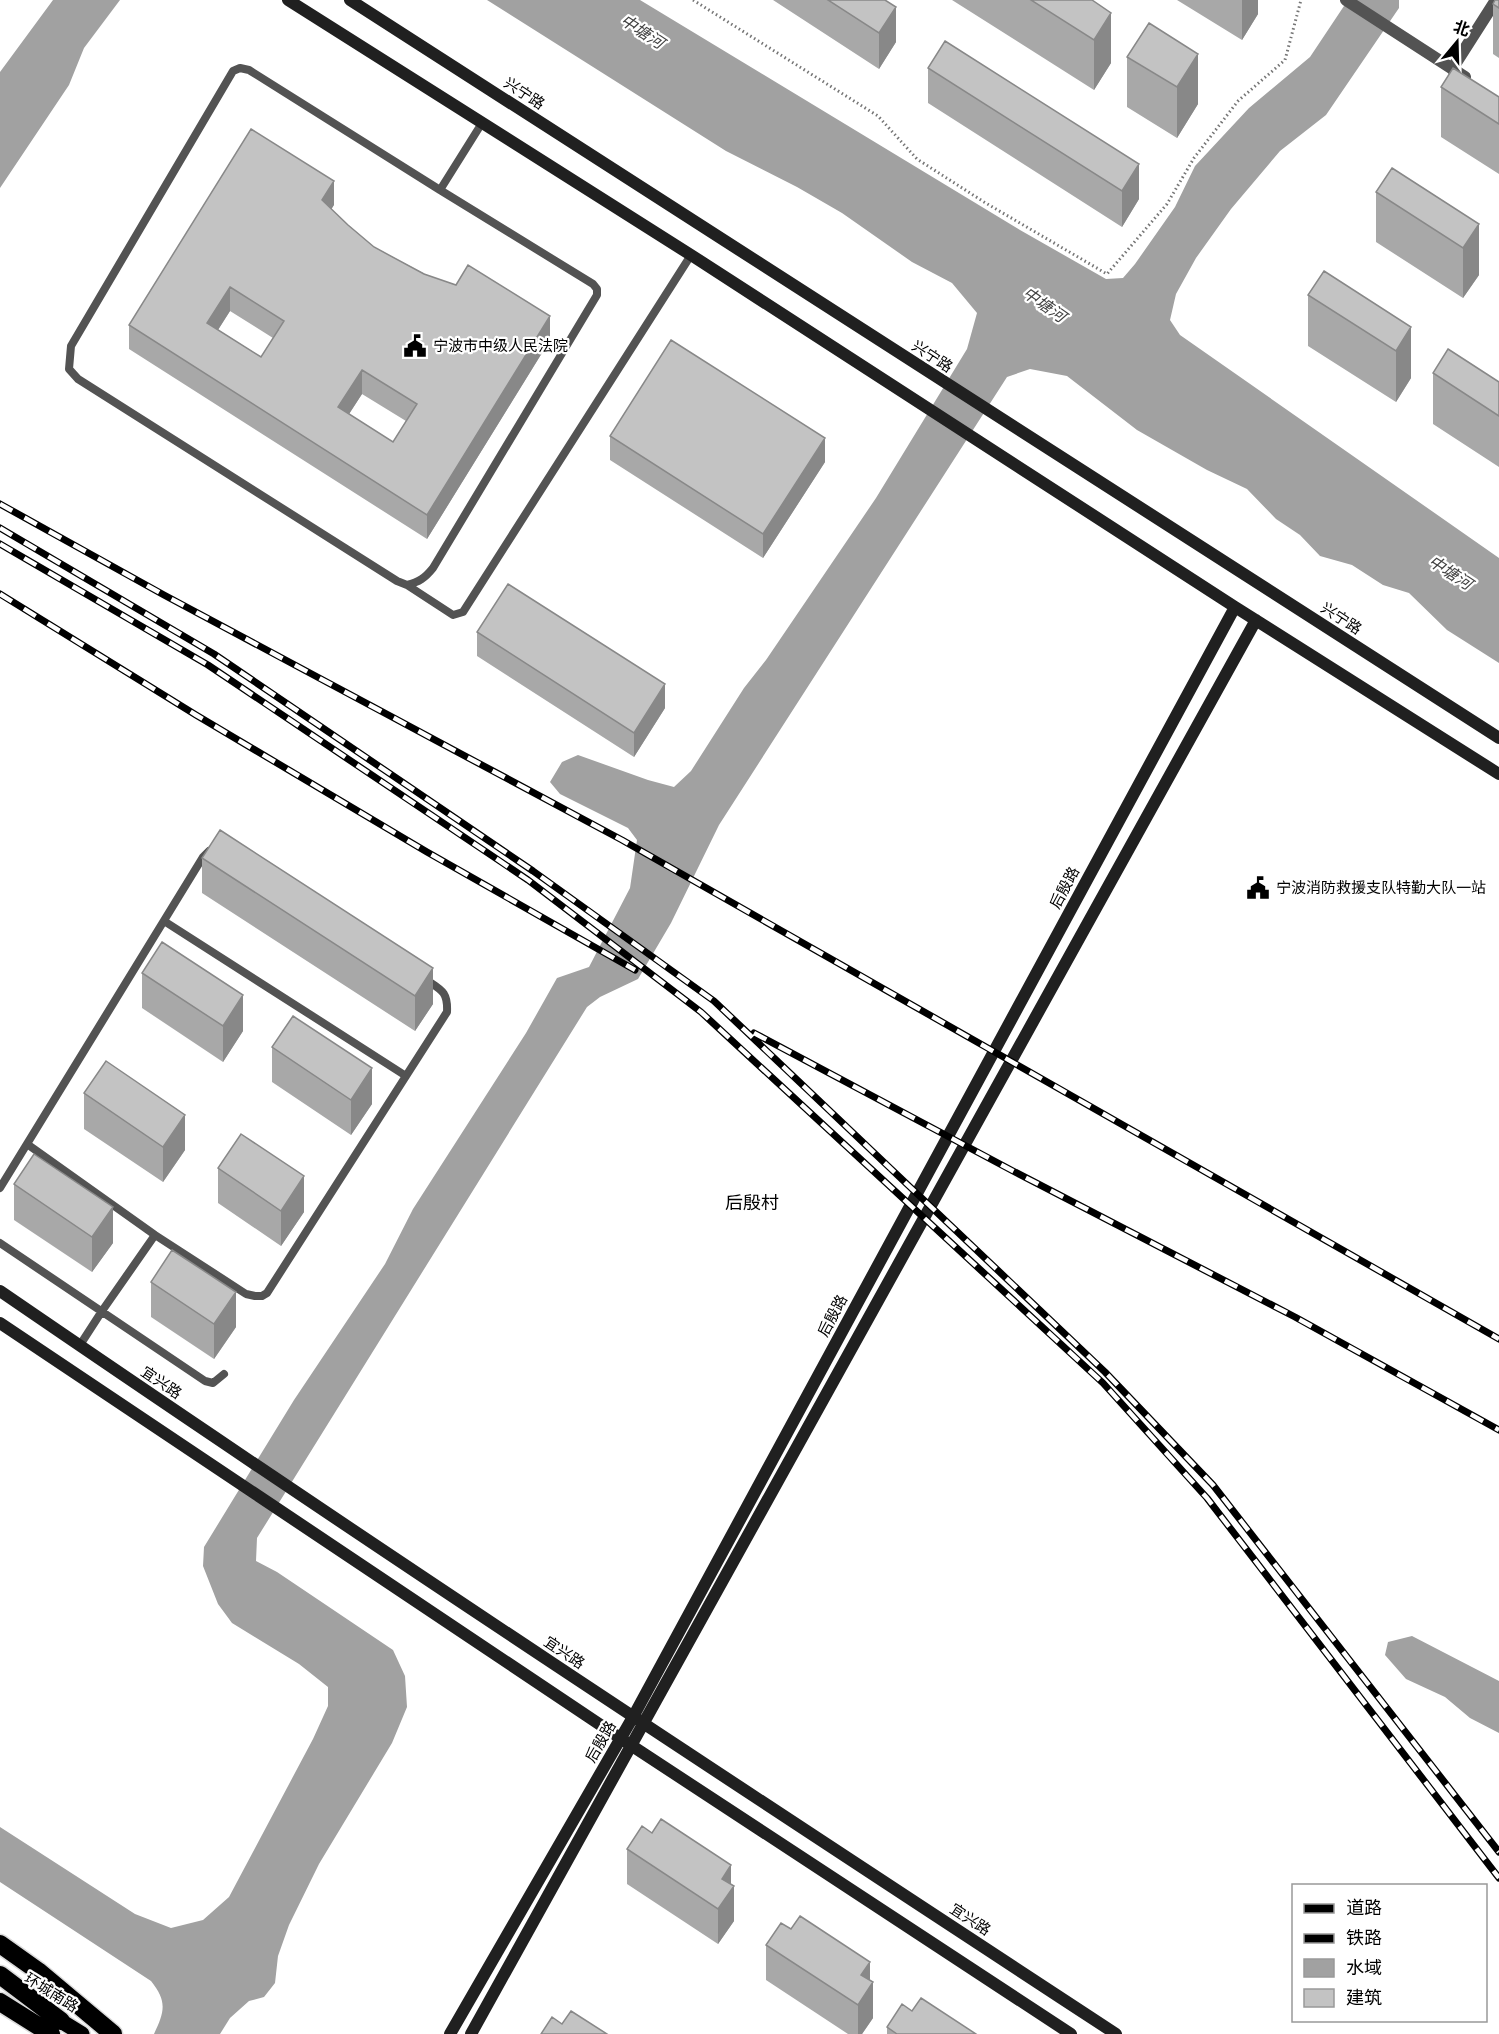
<svg xmlns="http://www.w3.org/2000/svg" width="1499" height="2034" font-family="'Source Sans 3','Noto Sans SC',sans-serif">
  <style>
    .water { fill: #a1a1a1 }
    .lines { fill: none; stroke-linecap: round; stroke-linejoin: round }
    .primary-casing { stroke: #dbdbdb; stroke-width: 18 }
    .highway-casing { stroke: #dbdbdb; stroke-width: 21 }
    .path { stroke: #757575; stroke-width: 3; stroke-dasharray: 1.5 3; stroke-linecap: butt }
    .lane { stroke: #535353; stroke-width: 8 }
    .street { stroke: #535353; stroke-width: 12 }
    .secondary { stroke: #202020; stroke-width: 12 }
    .primary { stroke: #000; stroke-width: 15 }
    .highway { stroke: #000; stroke-width: 18 }
    .rail-casing { stroke: #000; stroke-width: 7 }
    .rail { stroke: #fff; stroke-width: 4.5; stroke-dasharray: 14; stroke-linecap: butt }
    .wall { fill: #a8a8a8; fill-rule: evenodd }
    .shaded-wall { fill: #888 }
    .building { fill: #c3c3c3; stroke: #888; stroke-width: 1.5; fill-rule: evenodd }
    .labels { text-anchor: middle; dominant-baseline: central; stroke-width: 4.5; stroke-linejoin: round; paint-order: stroke }
    .street-label { font-size: 15px; fill: #000; stroke: #fff }
    .poi-label { font-size: 15px; fill: #000; stroke: #fff; text-anchor: start }
    .water-label { font-size: 16px; font-style: italic; fill: #424242; stroke: #fff }
    .quarter-label { font-size: 18px; fill: #000; stroke: #fff }
  </style>
  <rect width="100%" height="100%" fill="#fff"/>
  <path class="water" d="M53,0H120L84,48L69,85L0,188V72Z
    M487,0H640L1020,230L1106,279L1123,278L1135,264L1175,207L1195,166L1249,108L1310,57L1348,0H1399V8L1326,115L1280,151L1231,209L1196,258L1176,294L1170,320L1180,335L1499,558V663L1447,630L1409,593L1383,585L1352,565L1320,556L1300,535L1276,519L1247,489L1207,470L1137,430L1067,376L1030,369L1007,377L719,825L671,923L638,979L600,997L587,1007L257,1538L256,1561L277,1572L393,1650L405,1676L407,1707L392,1743L319,1864L289,1925L278,1956L275,1983L264,1997L249,2001L230,2018L220,2034H154C165,2011 167,2001 151,1981L0,1882V1827L135,1914L171,1928L203,1920L229,1897L313,1739L328,1706V1687L299,1664L232,1623L218,1604L203,1566L204,1547L294,1400L385,1264L413,1209L526,1033L557,978L589,967L630,888L637,840L628,828L560,794L550,782L562,762L578,755L648,780L674,787L691,771L744,688L766,660L876,498L967,349L977,313L952,283L912,262L842,213L797,187L726,151Z
    M1412,1636L1499,1681V1733L1470,1718L1445,1697L1406,1679L1385,1655L1388,1642Z"/>
  <g class="lines">
    <g class="primary-casing">
      <path id="primary" d="M51,2015L82,2034"/>
    </g>
    <g class="highway-casing">
      <path id="highway" d="M0,1944L38,1971L113,2034
        M0,1975L61,2021
        M0,2002L51,2034"/>
    </g>
    <path class="path" d="M693,0L878,116L917,159L984,202L1107,274L1167,204L1194,158L1238,101L1285,60L1301,0"/>
    <path class="lane" d="M440,190L593,284L597,289V295L433,568C425,578 419,582 407,585L397,581L78,379L69,369L71,346L233,71L240,68L249,70L440,190L482,123
      M407,585L453,615L463,612L691,255
      M164,921L406,1076
      M27,1144L155,1235L246,1294L255,1296H262L267,1293L447,1012C448,991 441,990 425,979
      M0,1188L203,857L209,851
      M0,1243L205,1381L213,1383L224,1374
      M80,1345L102,1311L155,1235"/>
    <path class="street" d="M1346,0L1465,77
      M1452,69L1496,0"/>
    <path class="secondary" d="M288,0L691,255L1235,607L1499,774
      M350,0L1499,738
      M0,1291C369,1544 742,1789 1116,2034
      M0,1323L620,1738L1071,2034
      M450,2034L633,1717L1235,607
      M471,2034L1256,620"/>
    <use href="#primary" class="primary"/>
    <use href="#highway" class="highway"/>
    <g class="rail-casing">
      <path id="rail" d="M0,504L164,595L622,840L1499,1339
        M0,528L214,654L533,871L714,1001L1105,1372L1213,1485L1499,1852
        M0,544L208,665L528,880L701,1012L1103,1383L1207,1498L1499,1878
        M0,594L196,715L427,852L635,970
        M754,1033L1013,1171L1295,1317L1499,1430"/>
    </g>
    <use href="#rail" class="rail"/>
  </g>
  <path class="wall" d="M773,0H885L896,42L879,69Z
    M952,0H1092L1111,63L1094,90Z
    M1177,0H1258V14L1242,40Z
    M1499,0V58L1493,54V4Z
    M1149,23L1198,104L1177,138L1127,107V57Z
    M928,68L1139,199L1122,227L928,103Z
    M1441,87L1499,97V174L1441,137Z
    M1376,192L1479,224V275L1463,298L1376,242Z
    M334,205L331,209L348,225L374,247L550,340L427,539L129,349V325ZM230,311L273,338L261,357L218,330ZM362,394L406,421L393,442L349,414Z
    M1308,295L1411,327V378L1396,402L1308,346Z
    M1433,373L1499,382V467L1433,424Z
    M610,436L825,462L763,558L610,460Z
    M477,632L665,708L634,757L477,656Z
    M202,858L433,1004L415,1031L202,893Z
    M142,973L243,1031L223,1062L142,1008Z
    M272,1047L372,1104L351,1135L272,1082Z
    M84,1093L185,1150L163,1182L84,1129Z
    M218,1168L304,1212L281,1246L218,1203Z
    M14,1184L113,1243L92,1272L14,1220Z
    M151,1282L236,1327L214,1359L151,1317Z
    M627,1849L731,1884L734,1921L718,1944L627,1884Z
    M766,1945L870,1981L873,2018L862,2034H848L766,1980Z
    M912,2011L976,2034H887V2027Z"/>
  <path class="shaded-wall" d="M1242,0H1258V14L1242,40Z
    M896,7V42L879,69V33Z
    M1111,13V63L1094,90V40Z
    M1198,54V104L1177,138V87Z
    M1139,164V199L1122,227V191Z
    M334,181V205L322,224V200Z
    M1479,224V275L1463,298V248Z
    M230,287V311L207,347V323Z
    M550,316V340L427,539V515Z
    M1411,327V378L1396,402V351Z
    M362,370V394L338,431V407Z
    M825,438V462L763,558V534Z
    M665,684V708L634,757V733Z
    M433,968V1004L415,1031V996Z
    M243,995V1031L223,1062V1026Z
    M372,1068V1104L351,1135V1100Z
    M185,1115V1150L163,1182V1147Z
    M304,1176V1212L281,1246V1211Z
    M113,1207V1243L92,1272V1237Z
    M236,1292V1327L214,1359V1324Z
    M731,1865V1890L734,1886V1921L718,1944V1909L722,1879Z
    M870,1962V1986L873,1982V2018L862,2034H858V2005L861,1975Z"/>
  <path class="building" d="M828,0H885L896,7L879,33Z
    M1031,0H1092L1111,13L1094,40Z
    M1495,0H1499V8L1493,4Z
    M1149,23L1198,54L1177,87L1127,57Z
    M945,41L1139,164L1122,191L928,68Z
    M1453,68L1499,97V124L1441,87Z
    M251,129L334,181L322,200L348,225L374,247L424,274L456,285L468,265L550,316L427,515L129,325ZM230,287L284,321L261,357L207,323ZM362,370L417,404L393,442L338,407Z
    M1392,168L1479,224L1463,248L1376,192Z
    M1324,271L1411,327L1396,351L1308,295Z
    M671,340L825,438L763,534L610,436Z
    M1448,349L1499,382V416L1433,373Z
    M508,584L665,684L634,733L477,632Z
    M220,830L433,968L415,996L202,858Z
    M162,942L243,995L223,1026L142,973Z
    M293,1016L372,1068L351,1100L272,1047Z
    M106,1061L185,1115L163,1147L84,1093Z
    M241,1134L304,1176L281,1211L218,1168Z
    M34,1154L113,1207L92,1237L14,1184Z
    M172,1250L236,1292L214,1324L151,1282Z
    M661,1819L731,1865L722,1879L734,1886L718,1909L627,1849L642,1826L652,1833Z
    M800,1916L870,1962L861,1975L873,1982L858,2005L766,1945L781,1923L791,1929Z
    M921,1998L976,2034H897L887,2027L902,2004L912,2011Z
    M571,2011L607,2034H541L552,2017L562,2024Z"/>
  <defs>
    <g id="civic-bare" transform="scale(1.8)"><path d="M-.6-6.5H3V-4.5H.6V-3L4-1V1h2V6H-6V1h2V-1L-.6-3ZM-1.2 2.5V6h2.4V2.5Z" fill="#000" stroke="#fff" stroke-width="2.5" paint-order="stroke"/></g>
  </defs>
  <g fill-rule="evenodd">
    <use href="#civic-bare" x="415" y="346"/>
    <use href="#civic-bare" x="1258" y="888"/>
  </g>
  <g class="labels">
    <g class="street-label">
      <text transform="translate(524 94) rotate(33)">兴宁路</text>
      <text transform="translate(932 357) rotate(33)">兴宁路</text>
      <text transform="translate(1341 619) rotate(33)">兴宁路</text>
      <text transform="translate(1065 888) rotate(-62)">后殷路</text>
      <text transform="translate(833 1316) rotate(-62)">后殷路</text>
      <text transform="translate(161 1383) rotate(34)">宜兴路</text>
      <text transform="translate(564 1653) rotate(34)">宜兴路</text>
      <text transform="translate(601 1742) rotate(-60)">后殷路</text>
      <text transform="translate(970 1920) rotate(33)">宜兴路</text>
      <text transform="translate(51 1993) rotate(32)">环城南路</text>
    </g>
    <g class="poi-label">
      <text x="433" y="346">宁波市中级人民法院</text>
      <text x="1276" y="888">宁波消防救援支队特勤大队一站</text>
    </g>
    <g class="water-label">
      <text transform="translate(642 32) rotate(33)">中塘河</text>
      <text transform="translate(1044 305) rotate(35)">中塘河</text>
      <text transform="translate(1450 573) rotate(33)">中塘河</text>
    </g>
    <g class="quarter-label">
      <text x="752" y="1203">后殷村</text>
    </g>
  </g>
  <rect x="1292" y="1884" width="195" height="138" fill="#ffffff" stroke="#999999" stroke-width="1.5"/>
  <rect x="1304" y="1904" width="30" height="9" fill="#000000" stroke="#999999" stroke-width="1.5"/>
  <text x="1346" y="1914" font-size="18" fill="#000000">道路</text>
  <rect x="1304" y="1934" width="30" height="9" fill="#000000" stroke="#999999" stroke-width="1.5"/>
  <text x="1346" y="1944" font-size="18" fill="#000000">铁路</text>
  <rect x="1304" y="1959" width="30" height="18" fill="#a1a1a1" stroke="#999999" stroke-width="1.5"/>
  <text x="1346" y="1974" font-size="18" fill="#000000">水域</text>
  <rect x="1304" y="1989" width="30" height="18" fill="#c3c3c3" stroke="#999999" stroke-width="1.5"/>
  <text x="1346" y="2004" font-size="18" fill="#000000">建筑</text>
  <g transform="translate(1457 42) rotate(19)" stroke="#ffffff" stroke-width="4.5" paint-order="stroke">
  <path d="M0-4.5L10 22L0 15L-10 22Z" fill="#000000"/>
  <text y="-9" font-size="16" font-weight="bold" text-anchor="middle" fill="#000000">北</text>
  </g>
</svg>
